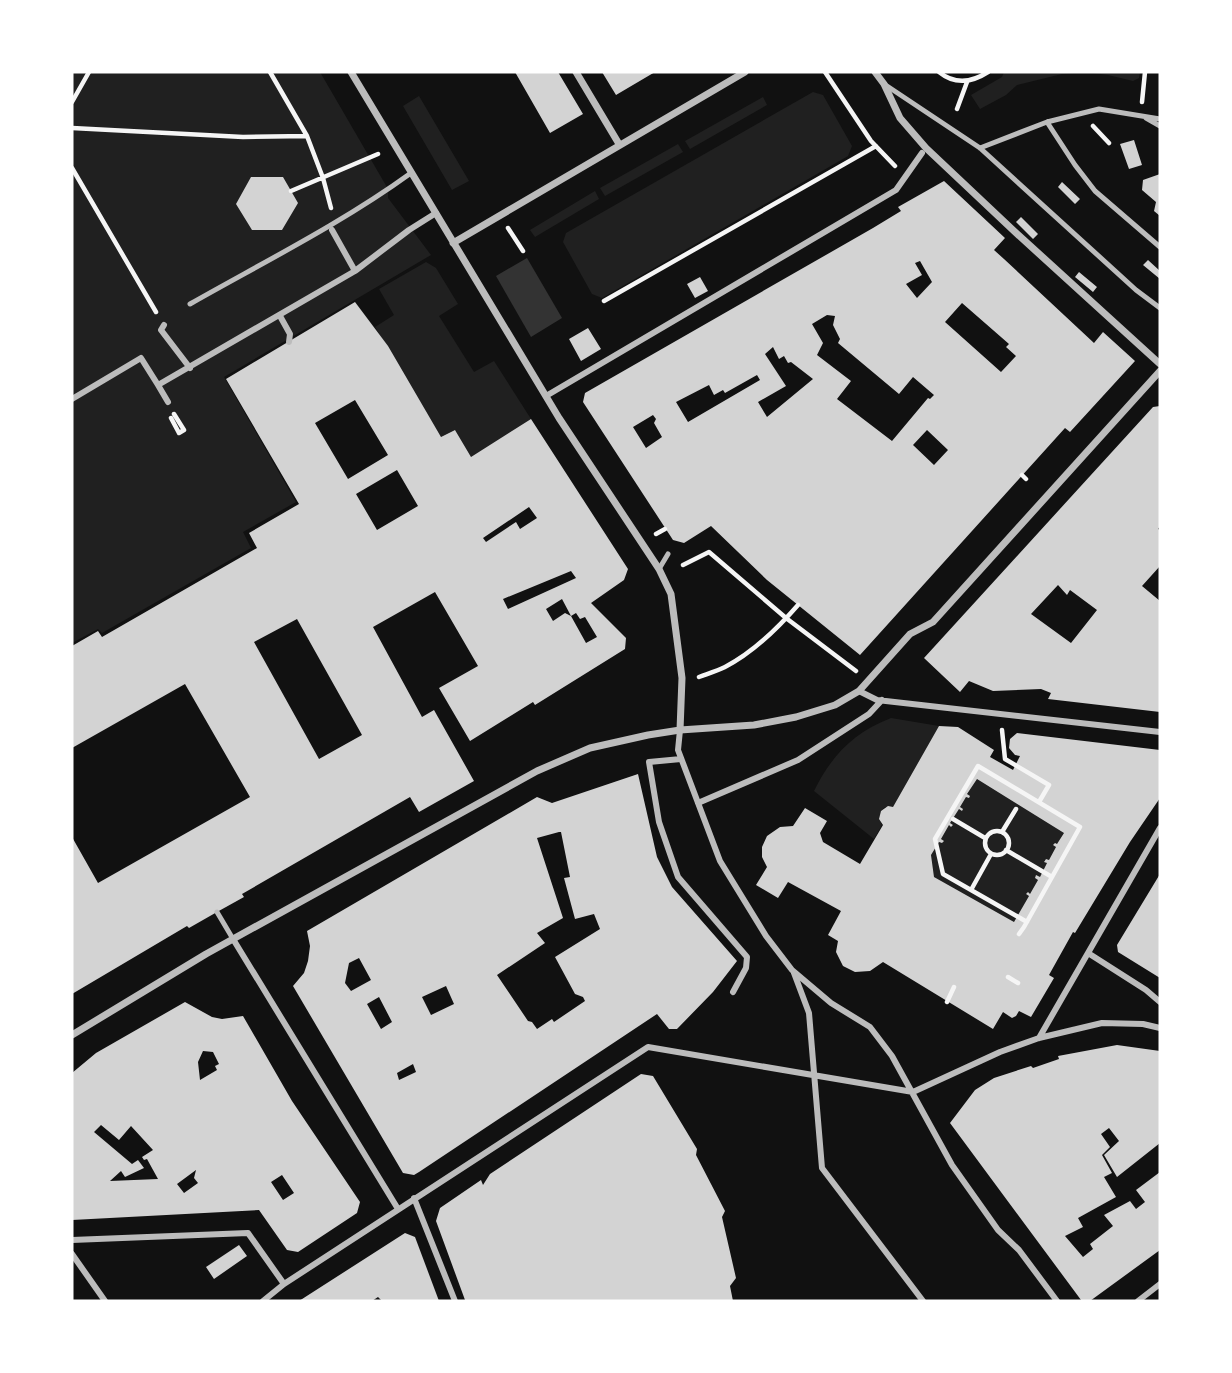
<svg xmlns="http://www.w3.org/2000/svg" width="1232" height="1373" font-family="'Space Grotesk',sans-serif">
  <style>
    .green { fill: #202020 }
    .water { fill: #333 }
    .building { fill: #d3d3d3; fill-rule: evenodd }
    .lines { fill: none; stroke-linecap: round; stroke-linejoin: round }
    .path { stroke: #f5f5f5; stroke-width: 4.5 }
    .service { stroke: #bcbcbc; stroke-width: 5 }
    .pedestrian { stroke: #bcbcbc; stroke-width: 6 }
    .minor { stroke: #bcbcbc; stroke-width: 7 }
  </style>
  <rect width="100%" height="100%" fill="#111"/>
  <path class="green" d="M72,72H320L388,189V198L431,255L224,377L296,502L243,532L251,548L102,633L98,629L72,643Z
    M1004,72H1140L1139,78L1133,81L1108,75L1086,72L1062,74L1017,85L1006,95L980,109L971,95L1002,77Z
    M813,92L823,95L852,146L848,156L602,298L592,294L563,242L566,233Z
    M419,96L469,181L452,190L403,106Z
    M763,97L767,105L690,149L685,141Z
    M678,144L683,152L605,196L600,188Z
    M595,191L599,199L535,237L530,230Z
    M426,262L436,268L458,304L439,316L474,372L494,361L531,419L471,457L455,430L441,437L375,327L394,315L379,289Z
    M891,718L939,726L893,807H885L881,811L879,819L882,825L874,839L814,791C832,755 853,733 891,718Z
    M977,779L1064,833L1057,844L1054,845L1056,847L1049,860L1046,859L1044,861L1047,863L1040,877L1036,876L1035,878L1038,880L1030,894H1026L1029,896L1014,922L934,877L931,855L939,842L942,843L943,841L941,839L949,825L952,827L953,825L950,823L959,809L962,810L960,807L966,797H970L967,794Z"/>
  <path class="water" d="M527,258L562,318L531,337L496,276Z"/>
  <path class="building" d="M515,72H558L583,114L550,133Z
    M602,72H655L616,95Z
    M1134,140L1142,165L1129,169L1120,144Z
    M1160,174V216L1154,211L1156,202L1142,190L1143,180Z
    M251,177H283L298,203L282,230H252L236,204Z
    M944,181L1005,238L994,250L1004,259L1094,343L1103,332L1135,361L1070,432L1065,428L860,655L767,580L711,526L684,543L673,540L583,402L585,393L873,228L901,211L898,207ZM920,261L932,282L917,298L906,284L922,275L915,263ZM962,303L1009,344L1006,347L1016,356L1001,372L945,322ZM827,315L835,316L833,325L840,339L838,343L899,394L913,377L934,395L930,399L928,398L892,441L837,399L851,381L817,355L823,343L812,324ZM773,347L779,359L784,356L788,363L791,362L813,379L767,417L758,402L786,386L765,354ZM757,375L760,380L688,422L676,402L709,385L714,395L723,390L725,393ZM653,415L656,419L654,423L662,437L646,448L633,427ZM927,430L948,450L934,465L913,445Z
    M1062,182L1080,199L1075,204L1058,187Z
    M1021,217L1038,234L1033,239L1016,222Z
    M1148,260L1160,271V279L1143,265Z
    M1079,272L1097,287L1093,292L1075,277Z
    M700,277L708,291L695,298L687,284Z
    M355,302L388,346L441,437L455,430L471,457L531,419L628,569L624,580L591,603L626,638L625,649L535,705L533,702L470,741L439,688L478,666L435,592L373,627L422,717L434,710L474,781L419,812L410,797L242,894L244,897L217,912L189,928L187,926L72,994V837L98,883L250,797L185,684L72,748V646L98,631L102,637L257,548L249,533L299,504L226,379ZM355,400L388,455L348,479L315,423ZM397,470L418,506L377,530L356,494ZM529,507L537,518L520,529L516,522L486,542L483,538ZM571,571L576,578L508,609L503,599ZM562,599L571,616L576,613L580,619L585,617L597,637L586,643L571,616L565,613L553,621L546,609ZM297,619L362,735L319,759L254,642Z
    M588,328L601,349L581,361L569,339Z
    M1160,406V526L1158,529L1160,530V566L1142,586L1160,601V712L1048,699L1051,693L1041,689L993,691L969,681L960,692L924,658L1153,407ZM1058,585L1067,595L1070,590L1097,610L1071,643L1031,614Z
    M939,726L958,727L994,750L990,757L1013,770L1020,756L1015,755L1009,748L1010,739L1017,733L1160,750V798L1130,842L1075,933L1073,932L1049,975L1054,978L1031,1017L1019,1011L1016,1016L1012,1018L1003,1012L993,1029L883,962L870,971L855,972L843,966L836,952L838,941L828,935L841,911L788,882L778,898L756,885L767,867L762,857V847L767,836L780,827L793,826L805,808L827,821L820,833L823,842L860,864L883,825L879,819L881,811L888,806L893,807ZM977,779L1064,833L1057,844L1055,843L1053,845L1056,847L1049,860L1046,859L1044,862L1047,863L1040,877L1036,875L1035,878L1038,880L1030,894L1028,892L1026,894L1029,896L1014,922L934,877L931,855L939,842L942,843L944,841L941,839L949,825L951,827L953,825L950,823L959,809L962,811L963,809L960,807L966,797L969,798L970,796L967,794Z
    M638,774L657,857L672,887L737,961L713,992L677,1029H669L657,1014L419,1172L414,1175L403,1173L293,986L304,973L308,961L310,946L307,931L537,797L552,803ZM559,832H561L570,877L564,878L575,919L594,914L600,929L555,957L575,994L583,997L585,1001L554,1022L552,1019L537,1029L532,1022L528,1021L497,975L545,943L537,933L563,918L537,838ZM359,958L371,980L351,991L345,983L349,963ZM446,986L454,1004L431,1015L422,997ZM379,997L392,1022L381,1029L367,1004ZM413,1064L416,1072L399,1080L397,1073Z
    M1160,874V978L1118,952L1117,945Z
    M185,1002L212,1017L222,1019L243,1016L292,1101L360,1202L357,1213L298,1252L287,1250L259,1210L72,1220V1073L96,1053ZM203,1051L213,1052L219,1064L215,1066L217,1070L200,1080L198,1062ZM101,1125L119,1140L131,1126L153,1150L142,1157L144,1160L147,1159L158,1179L110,1181L121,1171L125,1177L144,1168L138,1160L132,1164L94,1132ZM196,1170L194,1178L198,1183L184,1193L177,1184ZM282,1175L294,1193L283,1200L271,1182Z
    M1117,1045L1160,1051V1143L1117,1177L1104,1155L1119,1141L1109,1128L1101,1134L1110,1147L1102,1155L1112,1173L1104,1177L1116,1197L1078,1218L1083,1227L1065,1236L1083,1257L1093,1249L1090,1244L1113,1226L1104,1215L1130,1201L1136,1209L1145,1202L1136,1190L1160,1172V1250L1090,1301L1081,1300L950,1123L975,1090L994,1078L1031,1066L1033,1068L1059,1059L1058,1056Z
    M641,1074L653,1076L697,1149L696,1155L725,1211L722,1217L736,1278L730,1286L733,1301L465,1300L436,1221L440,1208L481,1180L483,1185L490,1174Z
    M405,1233L415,1237L439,1301H382L378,1297L372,1301H299Z
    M239,1245L247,1256L214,1279L206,1267Z"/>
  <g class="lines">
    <path class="path" d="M270,72L307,136L323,178L331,208
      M825,72L871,141L895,166
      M939,72C955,85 971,83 988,72
      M72,102L89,72
      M1142,102L1145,72
      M957,109L967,82
      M1093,126L1109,143
      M72,128L243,137L307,136
      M72,168L156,312
      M291,191L378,154
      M508,228L523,251
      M604,301L876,146
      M174,414L184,430L179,433
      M171,418L179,433
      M1022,475L1026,479
      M656,534L665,529
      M683,565L709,552L786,618L856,671
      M699,677C707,674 717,671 725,667C752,653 778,628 798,605
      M1002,730L1005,759L1049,785L1039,802
      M953,819L985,838
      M985 843a12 12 0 1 1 24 0a12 12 0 1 1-24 0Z
      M1002,832L1016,809
      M1006,850L1052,877
      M971,890L991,854
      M1019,934L1024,927L1080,827L978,766L935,839L943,874L1027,922
      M1008,977L1018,983
      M947,1002L954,987"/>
    <path class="service" d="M884,84L980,148L1136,290L1160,308
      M1146,118L1160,126
      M1047,122L1075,165L1095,191L1160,247
      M980,148L1047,122L1099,109L1160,119
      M190,304C264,262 342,223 411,173
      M659,569L668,554
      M217,912L233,939"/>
    <path class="pedestrian" d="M332,230L355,271
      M280,316L290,334L289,342
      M164,325L161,330L190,368
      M158,385L168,402
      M546,396L896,190L922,153
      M72,399L141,358L158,385L355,271L409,230L436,213
      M859,691L877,700L1160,732
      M680,730L678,750L720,861L766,936L792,970L831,1003L870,1027L892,1056L952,1165L998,1230L1019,1250L1057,1301
      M681,759L649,762L659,822L678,877L747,957L746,968L733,992
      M698,803L798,760L869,714L882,700
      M233,939L398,1209
      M1088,953L1146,990L1160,1002
      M794,973L809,1013L822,1168L923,1301
      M1039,1038L1160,828
      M414,1198L455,1301
      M72,1240L248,1233L284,1284
      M72,1254L105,1301
      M263,1301L284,1284L648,1047L913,1092L1000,1052L1039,1038L1102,1023L1143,1024L1160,1028
      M1138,1301L1160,1284"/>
    <path class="minor" d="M351,72L559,418L659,569L671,594L682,678L680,730
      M576,72L619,144
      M875,72L884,84L900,118L926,148L1014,231L1160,364
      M453,243L745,72
      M72,1035L206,954L537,771L590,748L648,735L680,730L754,725L796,717L835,705L859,691L910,634L933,622L1160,371"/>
  </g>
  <rect width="1232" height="1373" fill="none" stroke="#ffffff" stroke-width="147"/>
</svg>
